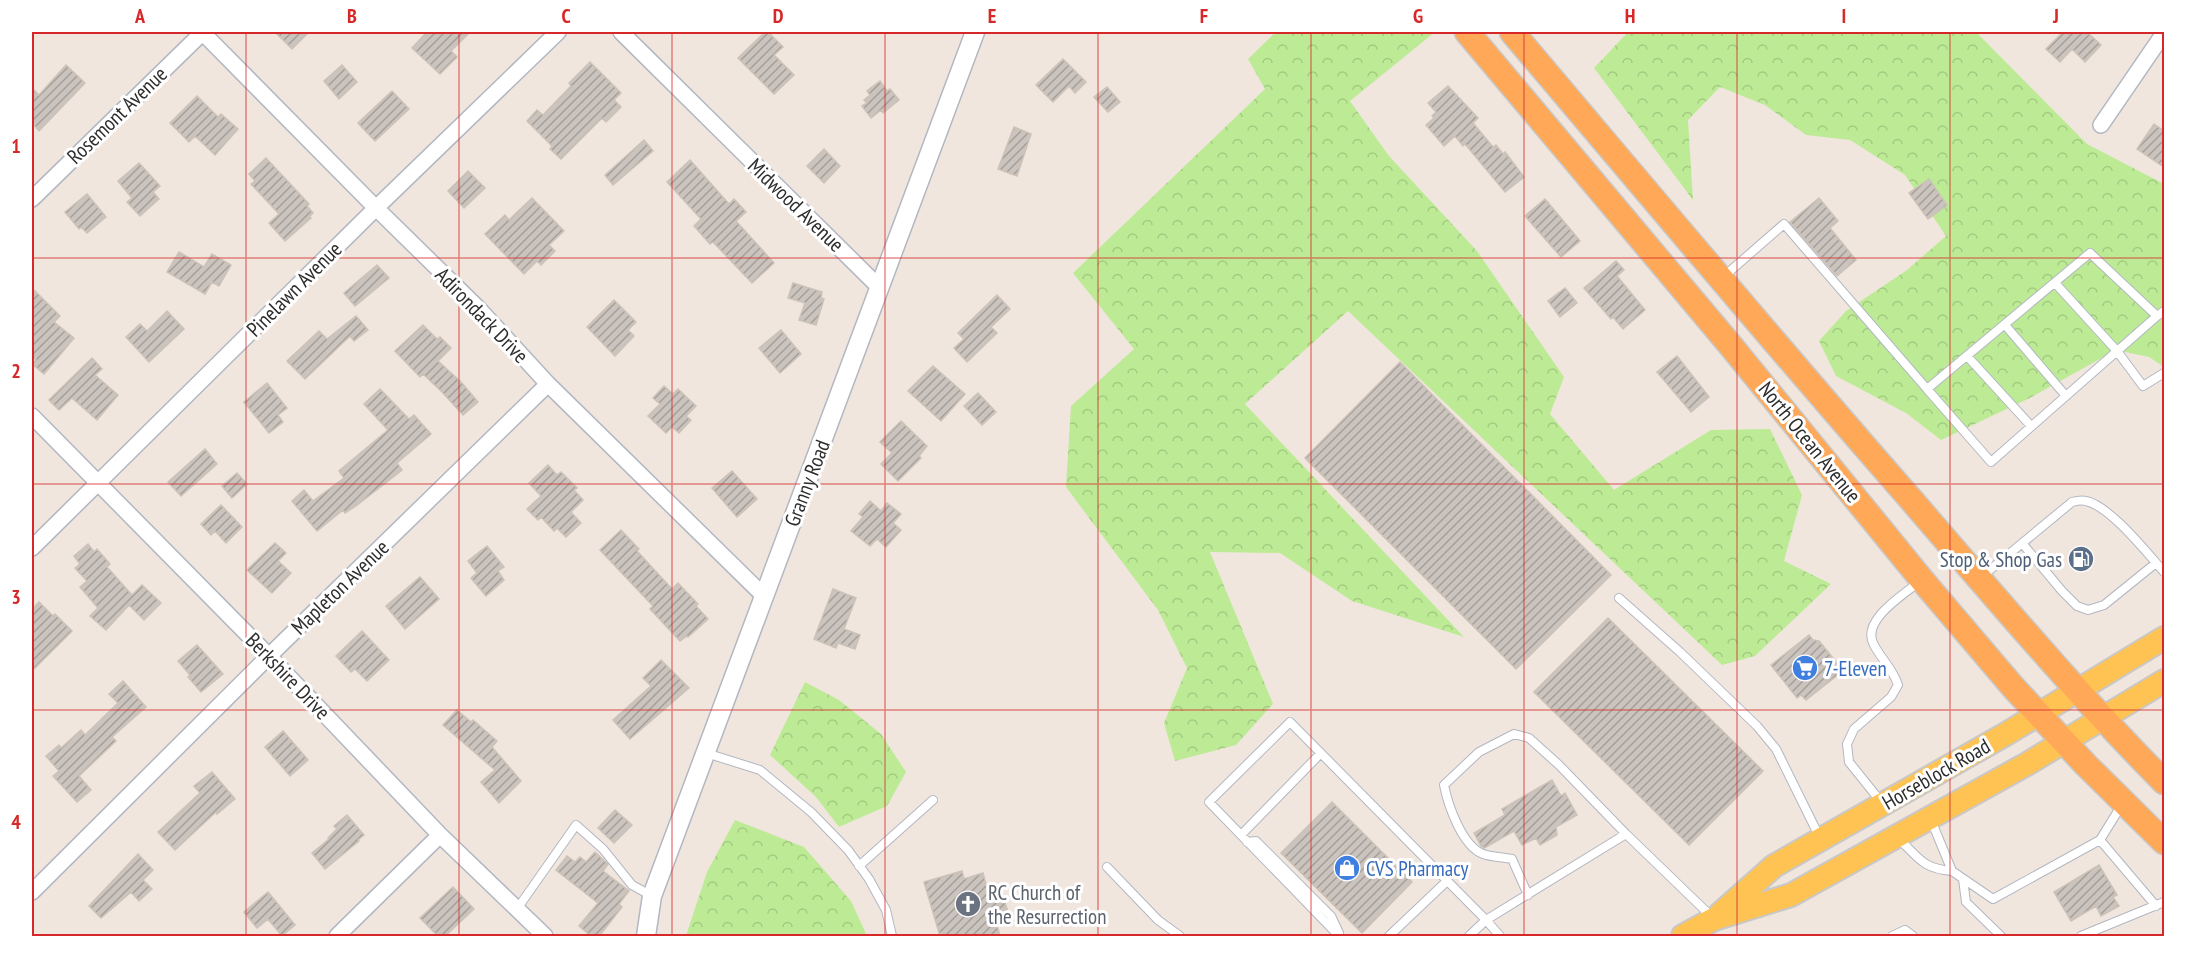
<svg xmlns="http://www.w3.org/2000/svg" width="2196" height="968" font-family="'PT Sans Narrow',sans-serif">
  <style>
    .forest { fill: url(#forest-crowns) }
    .building { fill: url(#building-hatch); stroke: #ccc2b7; stroke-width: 1.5 }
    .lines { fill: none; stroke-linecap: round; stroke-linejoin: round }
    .service-casing { stroke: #b2b7c2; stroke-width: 10 }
    .minor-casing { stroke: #b2b7c2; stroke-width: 18 }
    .tertiary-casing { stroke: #b2b7c2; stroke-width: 21 }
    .primary-casing { stroke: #c8c8c8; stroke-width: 26 }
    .trunk-casing { stroke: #c8c8c8; stroke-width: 27 }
    .service { stroke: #fff; stroke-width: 8 }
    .minor { stroke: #fff; stroke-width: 15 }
    .tertiary { stroke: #fff; stroke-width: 18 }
    .primary { stroke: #ffc354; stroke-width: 22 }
    .trunk { stroke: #ffa857; stroke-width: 24 }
    .grid { fill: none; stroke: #d62828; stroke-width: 1.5; stroke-opacity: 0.55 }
    .labels { text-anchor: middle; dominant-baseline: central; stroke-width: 6; stroke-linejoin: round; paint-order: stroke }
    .street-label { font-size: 21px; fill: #2d2d2d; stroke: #fff }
    .service-label { font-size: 21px; fill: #4e5e75; stroke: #fff; text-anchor: end }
    .shop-label { font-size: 21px; fill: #366cbe; stroke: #fff; text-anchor: start }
    .worship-label { font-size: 21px; fill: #5b616d; stroke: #fff; text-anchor: start }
    .neatline { fill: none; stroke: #d62828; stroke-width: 2 }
    .grid-label { font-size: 20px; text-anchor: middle; font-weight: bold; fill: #d62828 }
  </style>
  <defs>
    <pattern id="forest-crowns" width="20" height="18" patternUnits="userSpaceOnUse" patternTransform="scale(1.5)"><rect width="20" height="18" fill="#bdeb95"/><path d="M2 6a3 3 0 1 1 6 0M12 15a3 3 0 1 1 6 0" fill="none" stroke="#a3ca81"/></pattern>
    <pattern id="building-hatch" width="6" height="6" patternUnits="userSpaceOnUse" patternTransform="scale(1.5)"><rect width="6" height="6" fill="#cbc3bd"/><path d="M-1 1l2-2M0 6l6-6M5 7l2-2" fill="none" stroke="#a59f9a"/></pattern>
  </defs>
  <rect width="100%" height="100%" fill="#f0e6de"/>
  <path class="forest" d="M1276,32H1435L1350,101L1389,156L1477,251L1564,377L1550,414L1614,490L1711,430L1770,429L1802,495L1784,561L1831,584L1755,656L1722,665L1348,311L1245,404L1464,637L1352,601L1280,553L1210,552L1273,704L1236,745L1175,761L1164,723L1187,668L1158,610L1066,487L1071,406L1134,349L1073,273L1265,89L1248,59Z
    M1628,32H1976L2087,144L2164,184V367L2149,357L2116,350L2028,399L1941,440L1906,413L1836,376L1819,341L1846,311L1907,270L1946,236L1905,175L1850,140L1806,135L1765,105L1720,87L1688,120L1693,200L1594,68Z
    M805,682L839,700L881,734L906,772L887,806L839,827L816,797L770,755Z
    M735,820L804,847L851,901L867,936H686L707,872Z"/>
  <path class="building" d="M275,32H309L292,49Z
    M427,32H470L451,51L457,57L440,74L412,48Z
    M765,32H768L783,47L774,55L794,75L774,94L738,58Z
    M2063,32H2087L2101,45L2085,62L2072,49L2060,62L2046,49Z
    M1063,59L1086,82L1075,93L1069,86L1053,102L1036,85Z
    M590,62L621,93L614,100L621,107L606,122L602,118L561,159L550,149L552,146L527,121L537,110L543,115L571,86L569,83Z
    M66,65L85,83L39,131L32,123V88L39,95Z
    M342,65L357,82L339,99L324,81Z
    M880,81L887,91L890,89L899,100L883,113L881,110L871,118L862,106L867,103L864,100L870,95L867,91Z
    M1448,86L1478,118L1473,123L1493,147L1496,145L1503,154L1505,152L1524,177L1505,192L1465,144L1463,146L1455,136L1444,146L1426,125L1434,118L1432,116L1436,112L1428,103Z
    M1107,87L1120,102L1108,112L1094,97Z
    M392,91L409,109L375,141L358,123Z
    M197,96L218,117L221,114L238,129L215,155L195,136L189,142L170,123Z
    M2154,124L2164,131V167L2137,149Z
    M1014,127L1031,134L1017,176L998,169Z
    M644,140L653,151L613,185L605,175Z
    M824,149L840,166L824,183L807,166Z
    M266,158L309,204L307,206L313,213L309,217L311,218L285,241L269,223L279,214L251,184L255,181L249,174Z
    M690,160L729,204L734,199L746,212L736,221L774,263L752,283L713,242L710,244L694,226L701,219L667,182Z
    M139,163L160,186L153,192L159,199L140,216L127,202L132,198L118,181Z
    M468,171L485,188L464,208L448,191Z
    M1929,179L1947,205L1928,219L1909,193Z
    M87,194L106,217L87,233L81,227L79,229L65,212Z
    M532,198L564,231L549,245L555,251L541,265L537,261L524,274L485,234L505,215L509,220Z
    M1819,198L1838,221L1830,228L1856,260L1837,276L1790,222Z
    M1545,199L1580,241L1561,257L1525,216Z
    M179,252L204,267L212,254L231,265L219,286L212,282L205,294L167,272Z
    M1616,261L1624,270L1617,276L1645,310L1623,329L1613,317L1611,319L1584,288Z
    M377,265L389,278L355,306L344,293Z
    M793,283L822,292L821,298L824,299L816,325L799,320L805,303L788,298Z
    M32,288L60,316L54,322L74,338L44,374L32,364L36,360L32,356Z
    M1565,288L1577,303L1560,317L1548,301Z
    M997,295L1010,309L991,327L997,333L967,362L954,348L964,339L958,333Z
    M614,300L636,322L628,330L634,336L615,356L587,327Z
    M167,311L184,329L149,362L126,337L140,324L147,331Z
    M356,316L368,330L354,341L350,336L305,379L287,361L319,331L327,339Z
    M423,325L437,339L440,337L451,348L438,361L461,382L478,402L463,415L442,392L423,374L420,377L395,351Z
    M781,330L801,354L780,373L759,348Z
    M1677,356L1709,397L1691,412L1657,372Z
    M92,358L102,369L95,375L118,395L97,420L72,398L59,410L49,400Z
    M1400,362L1611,575L1516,669L1305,458Z
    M933,366L965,394L941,421L908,391Z
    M267,383L287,408L278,415L283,422L269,433L244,402Z
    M664,386L673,394L678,389L696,406L686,416L691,420L679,433L672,427L666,433L648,416L660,404L653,398Z
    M380,389L409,419L414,415L431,434L397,463L402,470L356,506L345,513L343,510L317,531L292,501L304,490L313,501L344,478L339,471L388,430L364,404Z
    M978,393L996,412L982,425L964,406Z
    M901,421L927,446L919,456L921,458L898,481L881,464L892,453L880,442Z
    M205,449L217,464L181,496L168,482Z
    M548,465L557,475L561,472L577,488L574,490L583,500L571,512L581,523L566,537L557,528L554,531L541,517L538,520L527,509L541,496L529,483Z
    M732,471L757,499L737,517L712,488Z
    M237,473L247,484L232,498L222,486Z
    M870,501L881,511L887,503L901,514L893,523L901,530L886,547L877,539L870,546L851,531L863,517L859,514Z
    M221,505L242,527L226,543L215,531L211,535L201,524Z
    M621,530L639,549L637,551L672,589L678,583L698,604L696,606L708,619L688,637L687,636L680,641L650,609L653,606L600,550Z
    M275,543L286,553L278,561L291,573L272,593L247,570Z
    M88,544L94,552L97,549L110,564L107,567L132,595L142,585L161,603L144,620L129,605L106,630L90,616L98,608L80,587L87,581L75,568L80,564L74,556Z
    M487,546L504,567L498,571L504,580L486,596L471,578L477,573L468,561Z
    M420,577L439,599L405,629L386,606Z
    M833,589L856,598L844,629L860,635L855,649L838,643L836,648L814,639Z
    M39,602L53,616L55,614L72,631L32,671V609Z
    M1608,618L1763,771L1689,845L1534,692Z
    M362,631L389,660L367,681L355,669L351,672L336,656Z
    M1809,635L1813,640L1819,641L1837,663L1835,670L1839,674L1806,700L1801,695L1797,698L1771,665Z
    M197,645L223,674L201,692L188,677L190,675L178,661Z
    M661,660L689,688L630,739L613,720L651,686L643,678Z
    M123,681L146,707L112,737L116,741L79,776L91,790L77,802L53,776L59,771L46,756L59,745L61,748L81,730L85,735L118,703L109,694Z
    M457,710L471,722L473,720L497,741L492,747L521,781L499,803L481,782L495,770L443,725Z
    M283,731L308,760L290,776L265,747Z
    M212,772L235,799L217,814L216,812L175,850L158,832L200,793L194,786Z
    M1552,780L1561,796L1565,793L1577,815L1556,827L1557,835L1540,845L1536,838L1522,845L1514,831L1484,848L1481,846L1474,833L1505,815L1502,809Z
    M1332,802L1412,882L1362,933L1281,853Z
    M615,810L632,825L614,843L598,828Z
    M347,815L364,835L358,840L359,841L325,869L312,853L329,839L328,838L337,829L334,826Z
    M595,852L608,864L603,871L629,891L619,904L622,907L600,935L591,936L579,926L598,903L556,870L567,856L575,862L580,857L586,862Z
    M138,854L153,870L143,880L152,889L139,901L131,892L101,918L89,906Z
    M2099,865L2117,895L2113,897L2119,906L2101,916L2096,906L2071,921L2054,892Z
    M962,871L964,879L983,873L988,892L992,890L994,896L1002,893L1008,912L1000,915L1001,920L996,921L1000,936H940L924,882Z
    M453,887L474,909L445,936H438L420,918Z
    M268,892L295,925L282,936L268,919L257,928L244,912Z"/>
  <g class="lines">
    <g class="service-casing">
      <path id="service" d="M1722,278L1784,224L1927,389
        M2055,283L2117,351L2143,386L2164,373
        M2157,316L2090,253L1927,389L1991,462L2157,316L2164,311
        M2005,325L2066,396
        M1967,356L2031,426
        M2022,543L2062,591L2077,606L2088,610L2104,605L2156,563
        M1980,578L2072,502C2076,501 2082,500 2086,501C2110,506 2147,553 2164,572
        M1619,598L1680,652L1757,726L1776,749L1820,838
        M706,753L760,770L811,812L848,850L869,879L886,910L892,936
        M1882,803L1849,762L1847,744L1854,729L1891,697L1898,685C1893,669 1882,660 1874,645C1860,621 1903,595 1919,582
        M1931,820L1952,871L1993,899L2100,840L2121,806
        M1241,835L1321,753
        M1899,839C1919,858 1923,869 1952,871
        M2100,840L2156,906
        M1247,842L1256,841L1331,916L1339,933
        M859,866L933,800
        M1107,867L1158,920L1180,936
        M1963,879L1966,902L2001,936
        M1528,895L1512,859C1503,857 1491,857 1483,854C1462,846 1448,805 1444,785L1479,752L1514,734L1529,738L1559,765L1626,834L1713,918
        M517,909L576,825L603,849L632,885L652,896
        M1339,936L1209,802L1290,722L1486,920L1500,936
        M1389,936L1447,881
        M1469,936L1486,920L1626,834
        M1892,936L1905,930L1913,936
        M2081,936L2164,902"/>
    </g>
    <g class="minor-casing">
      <path id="minor" d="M202,32L376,208L479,309L548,384L765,597
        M621,32L880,288
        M2101,125L2164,33
        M32,199L203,32
        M32,416L269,656L440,835L545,936
        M32,548L376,208L558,32
        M32,892L269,656L548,384
        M337,936L440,835"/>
    </g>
    <g class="tertiary-casing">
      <path id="tertiary" d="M646,936L652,896L975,32"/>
    </g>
    <g class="primary-casing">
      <path id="primary" d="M1720,914L1774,866L2006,734L2164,638
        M1683,936L1714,919L1791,895L2027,764L2164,681"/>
    </g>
    <g class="trunk-casing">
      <path id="trunk" d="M1467,32L1731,346L1922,580L2013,687L2086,765L2164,842
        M1512,32C1645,189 1778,348 1914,503C1996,598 2076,693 2164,782"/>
    </g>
    <use href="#service" class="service"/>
    <use href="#minor" class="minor"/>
    <use href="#tertiary" class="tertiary"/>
    <use href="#primary" class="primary"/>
    <use href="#trunk" class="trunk"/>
  </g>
  <path class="grid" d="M246,32V936M459,32V936M672,32V936M885,32V936M1098,32V936M1311,32V936M1524,32V936M1737,32V936M1950,32V936M32,258H2164M32,484H2164M32,710H2164"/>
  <defs>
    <g id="fuel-disc" transform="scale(1.35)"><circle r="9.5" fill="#5c6f8a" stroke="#fff"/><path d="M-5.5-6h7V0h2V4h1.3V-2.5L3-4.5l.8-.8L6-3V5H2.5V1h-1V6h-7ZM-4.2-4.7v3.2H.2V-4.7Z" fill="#fff"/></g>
    <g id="supermarket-disc" transform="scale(1.35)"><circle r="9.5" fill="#3f7fe0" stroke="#fff"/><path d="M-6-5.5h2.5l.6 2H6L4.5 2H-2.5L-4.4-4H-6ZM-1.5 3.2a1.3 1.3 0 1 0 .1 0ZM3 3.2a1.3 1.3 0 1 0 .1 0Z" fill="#fff"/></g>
    <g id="shop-disc" transform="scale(1.35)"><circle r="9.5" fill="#3f7fe0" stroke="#fff"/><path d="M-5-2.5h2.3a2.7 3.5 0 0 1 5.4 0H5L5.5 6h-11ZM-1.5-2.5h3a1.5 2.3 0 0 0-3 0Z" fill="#fff"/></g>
    <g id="church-disc" transform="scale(1.35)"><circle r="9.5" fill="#6b7280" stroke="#fff"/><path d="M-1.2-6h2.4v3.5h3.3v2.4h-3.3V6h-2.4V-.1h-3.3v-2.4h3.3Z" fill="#fff"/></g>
  </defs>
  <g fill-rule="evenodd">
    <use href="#fuel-disc" x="2081" y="559"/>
    <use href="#supermarket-disc" x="1805" y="668"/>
    <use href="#shop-disc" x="1347" y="868"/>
    <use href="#church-disc" x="968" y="904"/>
  </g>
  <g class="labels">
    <g class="street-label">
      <text transform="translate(117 115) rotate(-44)">Rosemont Avenue</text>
      <text transform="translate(796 205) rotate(44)">Midwood Avenue</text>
      <text transform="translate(294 289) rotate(-45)">Pinelawn Avenue</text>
      <text transform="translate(482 315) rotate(46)">Adirondack Drive</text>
      <text transform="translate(1810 442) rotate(51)">North Ocean Avenue</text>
      <text transform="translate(807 483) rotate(-69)">Granny Road</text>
      <text transform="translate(340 587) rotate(-44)">Mapleton Avenue</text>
      <text transform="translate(288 676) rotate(46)">Berkshire Drive</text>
      <text transform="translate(1936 774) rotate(-30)">Horseblock Road</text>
    </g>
    <g class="service-label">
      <text x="2062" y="559">Stop &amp; Shop Gas</text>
    </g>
    <g class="shop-label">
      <text x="1824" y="668">7-Eleven</text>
      <text x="1366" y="868">CVS Pharmacy</text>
    </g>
    <g class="worship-label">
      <text x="988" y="892">RC Church of<tspan x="988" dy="24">the Resurrection</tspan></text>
    </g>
  </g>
  <rect width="2196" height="968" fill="none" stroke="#ffffff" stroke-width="66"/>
  <rect x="33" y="33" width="2130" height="902" class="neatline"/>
  <g class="grid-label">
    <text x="140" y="23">A</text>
    <text x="352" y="23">B</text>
    <text x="566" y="23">C</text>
    <text x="778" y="23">D</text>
    <text x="992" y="23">E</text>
    <text x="1204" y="23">F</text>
    <text x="1418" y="23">G</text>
    <text x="1630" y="23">H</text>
    <text x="1844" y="23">I</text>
    <text x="2056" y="23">J</text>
    <text x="16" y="153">1</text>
    <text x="16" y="378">2</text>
    <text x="16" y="604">3</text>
    <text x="16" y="829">4</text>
  </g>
</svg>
